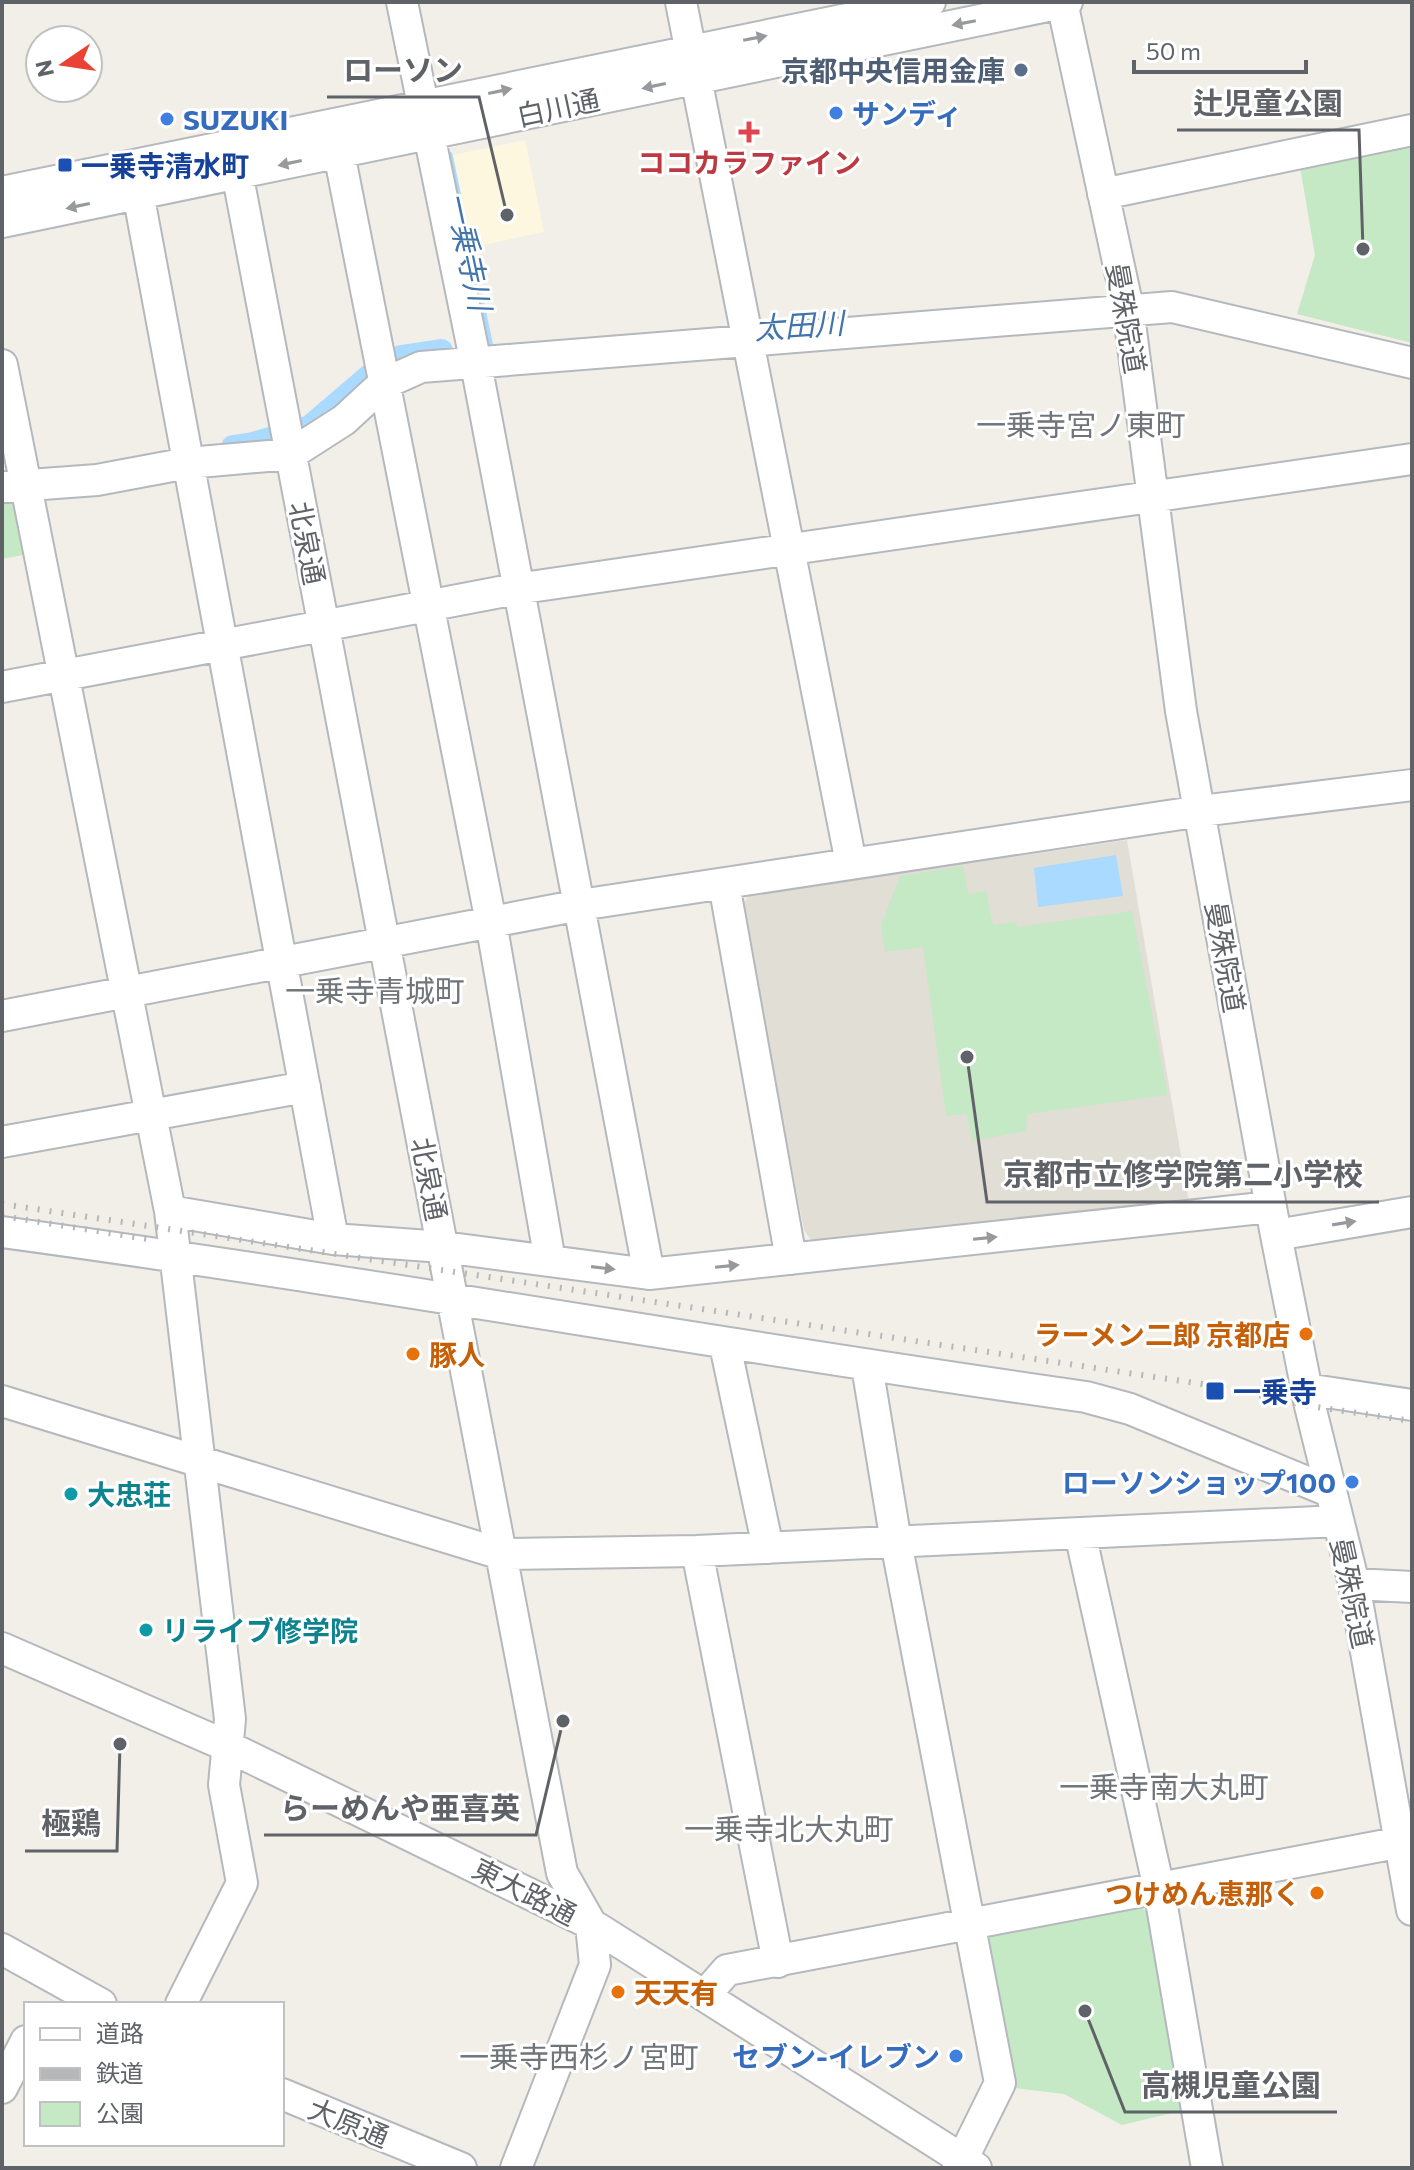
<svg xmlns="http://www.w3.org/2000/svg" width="1414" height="2170" font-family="Commissioner,'Noto Sans JP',sans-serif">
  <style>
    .commercial { fill: #fef7e0 }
    .education { fill: #e1ded6 }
    .green { fill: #c5e8c5 }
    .water { fill: #aadaff }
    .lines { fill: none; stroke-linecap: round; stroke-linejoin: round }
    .stream { stroke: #aadaff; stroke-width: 7 }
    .canal { stroke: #aadaff; stroke-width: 24 }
    .minor-casing { stroke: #b5b8bc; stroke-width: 34 }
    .minor { stroke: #fff; stroke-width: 30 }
    .rail { stroke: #b6b7b8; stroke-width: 6; stroke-dasharray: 2 10; stroke-linecap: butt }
    .oneway { fill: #979a9d }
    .service-dot { fill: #5c6f8a; stroke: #fff; stroke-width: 3 }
    .shop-dot { fill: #3f7fe0; stroke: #fff; stroke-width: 3 }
    .health-dot { fill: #e0444e; stroke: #fff; stroke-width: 3 }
    .transit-dot { fill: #1a4fb4; stroke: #fff; stroke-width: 3 }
    .food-dot { fill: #e8710a; stroke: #fff; stroke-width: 3 }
    .culture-dot { fill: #0f9aa8; stroke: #fff; stroke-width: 3 }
    .labels { text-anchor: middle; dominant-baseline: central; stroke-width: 6; stroke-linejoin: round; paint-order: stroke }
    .service-label { font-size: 28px; font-weight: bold; fill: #4e5e75; stroke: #fff; text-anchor: end }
    .street-label { font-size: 28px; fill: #5f6368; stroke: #fff }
    .shop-label { font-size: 28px; font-weight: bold; fill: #366cbe; stroke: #fff; text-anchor: start }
    .health-label { font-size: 28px; font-weight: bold; fill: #be3a42; stroke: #fff }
    .transit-label { font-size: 28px; font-weight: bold; fill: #164399; stroke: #fff; text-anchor: start }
    .food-label { font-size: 28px; font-weight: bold; fill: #c56008; stroke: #fff; text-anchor: end }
    .culture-label { font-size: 28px; font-weight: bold; fill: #0d838f; stroke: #fff; text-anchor: start }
    .water-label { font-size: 30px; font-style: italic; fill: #4174aa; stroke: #fff }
    .neighbourhood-label { font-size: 30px; fill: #70757a; stroke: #fff }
    .leader { fill: none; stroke: #5f6368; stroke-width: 3 }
    .callout-dot { fill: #5f6368; stroke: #fff; stroke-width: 3 }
    .callout-label { font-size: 30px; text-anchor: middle; font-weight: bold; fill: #5f6368; stroke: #fff; stroke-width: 6; stroke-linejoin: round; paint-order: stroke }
  </style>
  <rect width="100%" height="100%" fill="#f1efe8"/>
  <path class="commercial" d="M525,140L544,232L473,247L453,155Z"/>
  <path class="education" d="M1127,840L1190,1208L813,1243L804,1230L741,906L749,896Z"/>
  <path class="green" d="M1412,144V343L1297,314L1315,255L1300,167Z
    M21,492L33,553L2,559V494Z
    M963,866L968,894L986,891L993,925L1016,922L1017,927L1132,911L1168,1095L1027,1114L1026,1131L972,1141L967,1114L946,1116L923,947L885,952L881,925L900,876Z
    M1138,1906L1153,1915L1189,2109L1122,2125L1064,2094L1014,2088L983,1935Z"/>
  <path class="water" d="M1116,855L1123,896L1038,907L1034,868Z"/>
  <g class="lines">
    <path class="stream" d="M449,155L490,347"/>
    <path class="canal" d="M233,447L253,444L310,427L371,375L401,357L441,351"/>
    <g class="minor-casing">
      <path id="minor" d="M402,2L476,364L649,1274
        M681,2L851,863
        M1062,2L1128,308L1181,711L1276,1235L1310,1406L1354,1584L1412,1910
        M232,146L562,1873L591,1924L595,1965L516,2168
        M339,153L491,922L550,1261
        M133,166L333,1239
        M2,192L930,2
        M1103,194L1412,130
        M2,222L1067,2
        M2,365L170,1211L230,1719L224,1785L242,1883L181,2004
        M2,487L97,480L188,463L291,454L344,420L383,384L421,367L1172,307L1412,363
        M2,687L516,589L1412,459
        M724,884L791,1259
        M2,1016L580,905L1201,811L1412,785
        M2,1142L305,1087
        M170,1211L333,1239L443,1247L649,1274L1271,1207
        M2,1232C364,1281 724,1346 1086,1397L1130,1409L1331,1492
        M1276,1235L1412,1212
        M725,1345L768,1548
        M867,1366L896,1542L1000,2083L958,2168
        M1306,1389L1412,1405
        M2,1401L501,1554L697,1551L1338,1521
        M1080,1533L1159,1889L1207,2168
        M697,1551L778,1962
        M1354,1584L1412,1587
        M2,1648L227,1746L591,1924L976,2168
        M2,1949L101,2004
        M706,1994L727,1970L1412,1840
        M2,2088L26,2041
        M282,2094L461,2168"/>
    </g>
    <use href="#minor" class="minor"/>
    <path class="rail" d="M2,1204L1215,1386L1310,1406L1412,1421
      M2,1216L147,1239"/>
  </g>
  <defs><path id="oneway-solid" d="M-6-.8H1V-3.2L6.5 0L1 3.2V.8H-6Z" transform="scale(2)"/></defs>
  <g class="oneway">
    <use href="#oneway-solid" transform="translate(964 23) rotate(169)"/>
    <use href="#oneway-solid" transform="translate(755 38) rotate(-11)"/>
    <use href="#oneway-solid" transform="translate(654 86) rotate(168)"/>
    <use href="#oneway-solid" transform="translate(500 91) rotate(-12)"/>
    <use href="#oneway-solid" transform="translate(290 163) rotate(168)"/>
    <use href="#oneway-solid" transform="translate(78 206) rotate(168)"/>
    <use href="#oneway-solid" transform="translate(1344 1223) rotate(-9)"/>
    <use href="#oneway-solid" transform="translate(985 1238) rotate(-6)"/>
    <use href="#oneway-solid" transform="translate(727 1266) rotate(-6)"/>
    <use href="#oneway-solid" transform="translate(603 1268) rotate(7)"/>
  </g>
  <circle class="service-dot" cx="1021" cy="70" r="8"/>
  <g class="shop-dot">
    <circle cx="836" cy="113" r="8"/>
    <circle cx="167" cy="119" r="8"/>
    <circle cx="1352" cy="1482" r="8"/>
    <circle cx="956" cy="2056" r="8"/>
  </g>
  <path class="health-dot" d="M745 120h8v8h8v8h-8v8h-8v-8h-8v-8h8z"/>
  <g class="transit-dot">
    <rect x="57" y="157" width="16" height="16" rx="4"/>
    <rect x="1205" y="1381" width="20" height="20" rx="4"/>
  </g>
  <g class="food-dot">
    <circle cx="1306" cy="1334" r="8"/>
    <circle cx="413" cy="1354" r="8"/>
    <circle cx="1317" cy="1893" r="8"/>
    <circle cx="618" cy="1992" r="8"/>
  </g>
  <g class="culture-dot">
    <circle cx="71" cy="1494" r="8"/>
    <circle cx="146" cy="1630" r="8"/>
  </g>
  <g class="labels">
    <g class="service-label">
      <text x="1005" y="70">京都中央信用金庫</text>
    </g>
    <g class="street-label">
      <text transform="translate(558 107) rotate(-12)">白川通</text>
      <text transform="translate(1127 318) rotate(80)">曼殊院道</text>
      <text transform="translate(308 543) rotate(79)">北泉通</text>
      <text transform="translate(1226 957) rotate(80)">曼殊院道</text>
      <text transform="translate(430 1179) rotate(79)">北泉通</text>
      <text transform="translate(1353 1593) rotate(78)">曼殊院道</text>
      <text transform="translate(525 1891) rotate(27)">東大路通</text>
      <text transform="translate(349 2122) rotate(22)">大原通</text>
    </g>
    <g class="shop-label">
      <text x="852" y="113">サンディ</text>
      <text x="183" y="119">SUZUKI</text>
      <text x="1336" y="1482" text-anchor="end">ローソンショップ100</text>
      <text x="940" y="2056" text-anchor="end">セブン-イレブン</text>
    </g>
    <g class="health-label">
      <text x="749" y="162">ココカラファイン</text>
    </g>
    <g class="transit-label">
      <text x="81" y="165">一乗寺清水町</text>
      <text x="1233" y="1391">一乗寺</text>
    </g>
    <g class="food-label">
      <text x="1290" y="1334">ラーメン二郎 京都店</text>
      <text x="429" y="1354" text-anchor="start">豚人</text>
      <text x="1301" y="1893">つけめん恵那く</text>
      <text x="634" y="1992" text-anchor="start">天天有</text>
    </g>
    <g class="culture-label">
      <text x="87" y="1494">大忠荘</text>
      <text x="162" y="1630">リライブ修学院</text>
    </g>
    <g class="water-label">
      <text transform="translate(470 251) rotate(78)">一乗寺川</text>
      <text transform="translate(799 324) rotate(-4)">太田川</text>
    </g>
    <g class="neighbourhood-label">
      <text x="1081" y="423">一乗寺宮ノ東町</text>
      <text x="375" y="989">一乗寺青城町</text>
      <text x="1164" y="1785">一乗寺南大丸町</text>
      <text x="789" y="1827">一乗寺北大丸町</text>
      <text x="579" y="2055">一乗寺西杉ノ宮町</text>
    </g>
  </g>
  <path class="leader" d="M507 215L479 97H327M1363 249L1359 130H1177M967 1057L987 1202H1379M563 1721L536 1835H264M120 1744L117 1851H25M1085 2011L1125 2112H1337"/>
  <g class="callout-dot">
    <circle cx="507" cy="215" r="8"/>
    <circle cx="1363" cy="249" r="8"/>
    <circle cx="967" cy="1057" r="8"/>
    <circle cx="563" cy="1721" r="8"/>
    <circle cx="120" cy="1744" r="8"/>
    <circle cx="1085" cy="2011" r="8"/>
  </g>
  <g class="callout-label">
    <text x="403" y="81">ローソン</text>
    <text x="1268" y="114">辻児童公園</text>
    <text x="1183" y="1185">京都市立修学院第二小学校</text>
    <text x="400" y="1819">らーめんや亜喜英</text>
    <text x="71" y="1834">極鶏</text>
    <text x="1231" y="2096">高槻児童公園</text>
  </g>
  <rect width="1414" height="2170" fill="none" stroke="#5f6368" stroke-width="8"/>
  <rect x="24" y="2002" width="260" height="144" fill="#ffffff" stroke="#bfc1c3" stroke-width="2"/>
  <rect x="40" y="2028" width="40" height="12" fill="#ffffff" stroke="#bfc1c3" stroke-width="2"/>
  <text x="96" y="2042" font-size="24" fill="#5f6368">道路</text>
  <rect x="40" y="2068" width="40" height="12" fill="#b6b7b8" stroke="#bfc1c3" stroke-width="2"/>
  <text x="96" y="2082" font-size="24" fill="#5f6368">鉄道</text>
  <rect x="40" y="2102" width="40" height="24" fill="#c5e8c5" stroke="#bfc1c3" stroke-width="2"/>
  <text x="96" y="2122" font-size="24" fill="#5f6368">公園</text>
  <g transform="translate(64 64) rotate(257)"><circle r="38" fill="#ffffff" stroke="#bfc1c3" stroke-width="2"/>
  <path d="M0-6L14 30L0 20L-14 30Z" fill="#ea4335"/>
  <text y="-12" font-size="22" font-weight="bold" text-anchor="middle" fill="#5f6368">N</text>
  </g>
  <path d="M1134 60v12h172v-12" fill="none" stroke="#5f6368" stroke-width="4"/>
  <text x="1146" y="60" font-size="24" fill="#5f6368" stroke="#ffffff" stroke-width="6" paint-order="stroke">50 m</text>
</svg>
